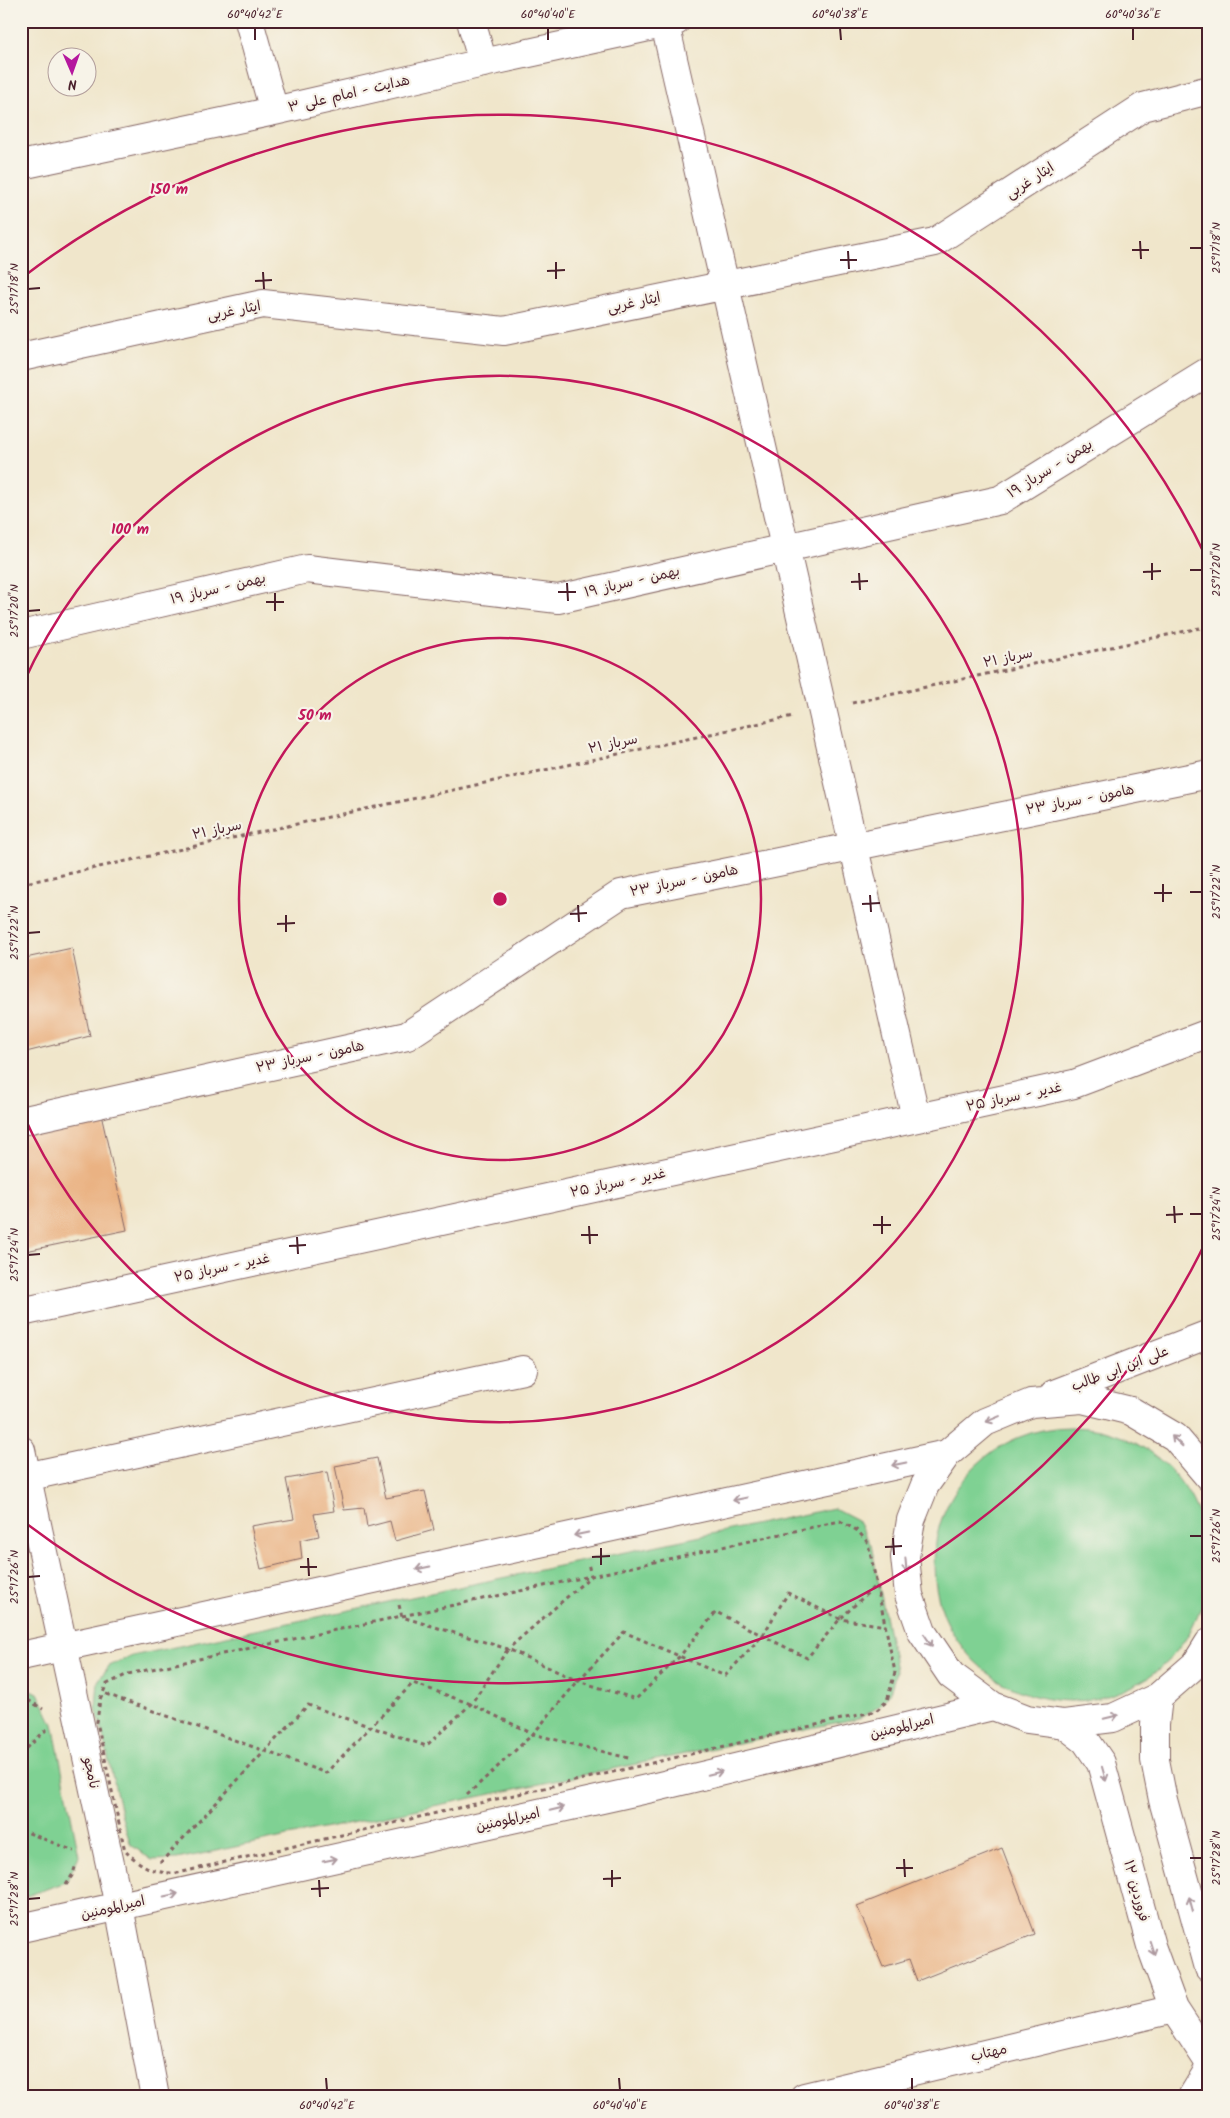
<svg xmlns="http://www.w3.org/2000/svg" width="1230" height="2118" font-family="Kalam,'Playpen Sans Arabic',sans-serif">
  <style>
    .green { fill: #7fd193; stroke: #64785f }
    .building { fill: #eab283 }
    .lines { fill: none; stroke-linecap: round; stroke-linejoin: round }
    .minor-casing { stroke: #846563; stroke-width: 30 }
    .tertiary-casing { stroke: #846563; stroke-width: 30 }
    .path { stroke: #846563; stroke-width: 3; stroke-dasharray: 4 4; stroke-linecap: butt }
    .minor { stroke: #fff; stroke-width: 28 }
    .tertiary { stroke: #fff; stroke-width: 28 }
    .oneway { stroke: #ae9aa0 }
    .ticks { fill: none; stroke: #4a1f2b; stroke-width: 2 }
    .ring { fill: none; stroke: #c2185b; stroke-width: 2.5 }
    .labels { text-anchor: middle; dominant-baseline: central; stroke-width: 4.5; stroke-linejoin: round; paint-order: stroke }
    .street-label { font-size: 14px; fill: #4a1f2b; stroke: #f7f3e8 }
    .centre { fill: #c2185b; stroke: #f7f3e8; stroke-width: 2.5 }
    .ring-label { font-size: 15px; text-anchor: middle; font-weight: bold; fill: #c2185b; stroke: #f7f3e8; stroke-width: 4.5; stroke-linejoin: round; paint-order: stroke }
    .neatline { fill: none; stroke: #4a1f2b; stroke-width: 2 }
    .ticks-label { font-size: 12px; text-anchor: middle; fill: #4a1f2b }
  </style>
  <rect width="100%" height="100%" fill="#f7f3e8"/>
  <filter id="ink" filterUnits="userSpaceOnUse"><feTurbulence type="fractalNoise" baseFrequency=".02" numOctaves="2"/><feDisplacementMap in="SourceGraphic" scale="10" xChannelSelector="R" yChannelSelector="G"/><feConvolveMatrix kernelMatrix="1 2 1 2 8 2 1 2 1" color-interpolation-filters="sRGB"/></filter>
  <filter id="wash" filterUnits="userSpaceOnUse"><feTurbulence type="fractalNoise" baseFrequency=".0096" numOctaves="4" result="noise"/><feDisplacementMap in="SourceGraphic" scale="20" xChannelSelector="R" yChannelSelector="G"/><feGaussianBlur stdDeviation="1.12" result="paint"/><feColorMatrix in="noise" values="0 0 0 0 0 0 0 0 0 0 0 0 0 0 0 0 0 1.4 0 .05"/><feComposite in="paint" operator="in"/></filter>
  <g filter="url(#wash)">
    <rect width="100%" height="100%" fill="#f0e6cb"/>
    <path class="green" d="M934 1564a137 137 0 1 1 274 0a137 137 0 1 1-274 0Z
      M834,1508L857,1520L871,1545L896,1670C890,1699 885,1705 859,1718L177,1859L152,1860L131,1845L123,1821L96,1707L98,1681L109,1666L132,1656Z
      M21,1685L38,1693L53,1724L79,1856L66,1882L21,1898Z"/>
    <g id="blocks">
      <path class="building" d="M72,948L90,1036L26,1052L21,1031V959Z
        M100,1110L127,1230L21,1252V1128Z
        M377,1458L386,1498L425,1491L434,1530L395,1541L390,1521L367,1527L364,1508L344,1510L335,1466Z
        M327,1472L334,1511L314,1514L319,1536L300,1540L302,1559L261,1569L251,1526L294,1519L286,1479Z
        M1002,1848L1035,1934L917,1981L909,1959L883,1967L857,1906Z"/>
    </g>
  </g>
  <g filter="url(#ink)">
    <use href="#blocks" fill-opacity="0" stroke="#846563" stroke-width="1"/>
    <g class="lines">
      <g class="minor-casing">
        <path id="minor" d="M249,21L274,111
          M471,21L483,63
          M665,24L916,1118
          M21,165L274,111L483,63L676,21
          M21,357L263,304L504,331L935,242L1143,107L1209,90
          M21,635L307,569L558,599L1000,500L1209,371
          M21,1121L407,1036L621,894L1209,774
          M21,1312L1074,1084L1209,1033
          M21,1450L119,1906L155,2097
          M21,1478L523,1370
          M1192,2097L1209,2069"/>
      </g>
      <g class="tertiary-casing">
        <path id="tertiary" d="M1054,1394L1209,1334
          M1209,1477L1175,1437L1131,1411L1082,1399L1031,1403L985,1422L947,1454L925,1485L911,1520L905,1557L909,1595L922,1632L951,1675L993,1706L1027,1719L1064,1724L1113,1718L1158,1697L1196,1664L1209,1643
          M21,1656L947,1454
          M1158,1697L1155,1724V1760L1163,1800L1209,1968
          M1064,1724L1086,1741L1101,1763L1151,1946L1174,2009L1209,2062
          M21,1928L656,1787L993,1706
          M804,2097L1174,2009"/>
      </g>
      <path class="path" d="M852,703L1209,626
        M21,884L793,716
        M840,1521L858,1531L868,1543L895,1672L887,1701L876,1711L178,1873C154,1874 143,1867 125,1851L97,1722L100,1699L107,1684L128,1674L591,1576Z
        M399,1605L402,1617L508,1649L591,1576L588,1563
        M106,1694L326,1773L413,1683L471,1704L533,1734L578,1681L624,1632L725,1676L763,1635L788,1593L840,1619L886,1626
        M21,1696L43,1709
        M21,1754L48,1728
        M467,1795L533,1734L632,1759
        M21,1830L74,1851
        M160,1863L308,1705L426,1746L471,1704L508,1649L578,1681L636,1699L680,1656L716,1612L807,1658L840,1619L876,1585
        M66,1885L73,1874L76,1864"/>
      <use href="#minor" class="minor"/>
      <use href="#tertiary" class="tertiary"/>
    </g>
    <defs><path id="oneway-shaft" d="M-6 0H5M1.5-3L5.5 0L1.5 3" fill="none" stroke-width="1.6" stroke-linecap="round" stroke-linejoin="round" transform="scale(1.25)"/></defs>
    <g class="oneway">
      <use href="#oneway-shaft" transform="translate(993 1419) rotate(157)"/>
      <use href="#oneway-shaft" transform="translate(1177 1441) rotate(-136)"/>
      <use href="#oneway-shaft" transform="translate(899 1464) rotate(168)"/>
      <use href="#oneway-shaft" transform="translate(740 1499) rotate(168)"/>
      <use href="#oneway-shaft" transform="translate(581 1534) rotate(168)"/>
      <use href="#oneway-shaft" transform="translate(906 1565) rotate(85)"/>
      <use href="#oneway-shaft" transform="translate(423 1568) rotate(168)"/>
      <use href="#oneway-shaft" transform="translate(928 1640) rotate(56)"/>
      <use href="#oneway-shaft" transform="translate(1111 1717) rotate(-13)"/>
      <use href="#oneway-shaft" transform="translate(715 1773) rotate(-14)"/>
      <use href="#oneway-shaft" transform="translate(1104 1774) rotate(74)"/>
      <use href="#oneway-shaft" transform="translate(557 1809) rotate(-13)"/>
      <use href="#oneway-shaft" transform="translate(330 1860) rotate(-12)"/>
      <use href="#oneway-shaft" transform="translate(171 1895) rotate(-12)"/>
      <use href="#oneway-shaft" transform="translate(1191 1904) rotate(-105)"/>
      <use href="#oneway-shaft" transform="translate(1152 1948) rotate(72)"/>
    </g>
  </g>
  <path class="ticks" d="M255,28V40M548,28V40M840,28L841,40M1133,28V40M1140,241L1141,259M1190,248H1202M1132,250H1149M848,251L849,269M840,260H857M556,262V279M547,271L565,270M263,272L264,289M255,281L272,280M28,289L40,288M1152,563V580M1190,570H1202M1143,572L1161,571M859,573L860,590M851,582L868,581M567,583L568,601M558,592H576M275,593V611M266,602H284M28,611L40,610M1163,884V902M1190,892H1202M1154,893H1172M870,895L871,912M862,904L880,903M578,905L579,922M570,914L587,913M286,915V932M277,924L295,923M28,933L40,932M1174,1206L1175,1223M1190,1214H1202M1166,1215L1183,1214M882,1216V1234M873,1225H891M589,1226L590,1244M581,1235H598M297,1237L298,1254M289,1246L306,1245M28,1255L40,1254M1190,1536H1202M893,1538L894,1555M885,1547L902,1546M601,1548V1565M592,1557L610,1556M308,1558L309,1576M300,1567H317M28,1577L40,1576M1190,1858H1202M904,1859L905,1877M896,1868H913M612,1870V1887M603,1879L621,1878M319,1880L320,1897M311,1889L329,1888M28,1899L40,1898M326,2078L327,2090M619,2078L620,2090M912,2078V2090"/>
  <g class="ring">
    <circle cx="500" cy="899" r="261"/>
    <path d="M22 686A523 523 0 1 1 22 1112"/>
    <path d="M1208 1237A784 784 0 0 1 23 1521M23 277A784 784 0 0 1 1208 561"/>
  </g>
  <g class="labels">
    <g class="street-label">
      <text transform="translate(349 94) rotate(-13)">هدایت - امام علی ۳</text>
      <text transform="translate(1030 181) rotate(-33)">ایثار غربی</text>
      <text transform="translate(634 303) rotate(-12)">ایثار غربی</text>
      <text transform="translate(234 311) rotate(-11)">ایثار غربی</text>
      <text transform="translate(1050 469) rotate(-32)">بهمن - سرباز ۱۹</text>
      <text transform="translate(632 582) rotate(-13)">بهمن - سرباز ۱۹</text>
      <text transform="translate(218 589) rotate(-13)">بهمن - سرباز ۱۹</text>
      <text transform="translate(1008 658) rotate(-12)">سرباز ۲۱</text>
      <text transform="translate(613 744) rotate(-12)">سرباز ۲۱</text>
      <text transform="translate(1080 800) rotate(-11)">هامون - سرباز ۲۳</text>
      <text transform="translate(217 830) rotate(-12)">سرباز ۲۱</text>
      <text transform="translate(684 881) rotate(-12)">هامون - سرباز ۲۳</text>
      <text transform="translate(310 1057) rotate(-12)">هامون - سرباز ۲۳</text>
      <text transform="translate(1014 1097) rotate(-12)">غدیر - سرباز ۲۵</text>
      <text transform="translate(618 1183) rotate(-12)">غدیر - سرباز ۲۵</text>
      <text transform="translate(222 1268) rotate(-12)">غدیر - سرباز ۲۵</text>
      <text transform="translate(1120 1369) rotate(-21)">علی ابن ابی طالب</text>
      <text transform="translate(902 1727) rotate(-14)">امیرالمومنین</text>
      <text transform="translate(91 1773) rotate(78)">نامجو</text>
      <text transform="translate(508 1820) rotate(-13)">امیرالمومنین</text>
      <text transform="translate(1136 1891) rotate(75)">۱۲ فروردین</text>
      <text transform="translate(113 1908) rotate(-13)">امیرالمومنین</text>
      <text transform="translate(989 2053) rotate(-13)">مهتاب</text>
    </g>
  </g>
  <circle cx="500" cy="899" r="8" class="centre"/>
  <g class="ring-label">
    <text x="169" y="194">150 m</text>
    <text x="130" y="534">100 m</text>
    <text x="315" y="720">50 m</text>
  </g>
  <rect width="1230" height="2118" fill="none" stroke="#f7f3e8" stroke-width="55"/>
  <g transform="translate(72 72) rotate(178)"><circle r="24" fill="#f7f3e8" stroke="#b29e9c"/>
  <path d="M0-4L9 19L0 12L-9 19Z" fill="#b5179e"/>
  <text y="-8" font-size="14" font-weight="bold" text-anchor="middle" fill="#4a1f2b">N</text>
  </g>
  <rect x="28" y="28" width="1174" height="2062" class="neatline"/>
  <g class="ticks-label">
    <text x="255" y="18">60°40'42"E</text>
    <text x="548" y="18">60°40'40"E</text>
    <text x="840" y="18">60°40'38"E</text>
    <text x="1133" y="18">60°40'36"E</text>
    <text transform="translate(1216 248) rotate(-90)" y="4">25°17'18"N</text>
    <text transform="translate(14 289) rotate(-90)" y="4">25°17'18"N</text>
    <text transform="translate(1216 570) rotate(-90)" y="4">25°17'20"N</text>
    <text transform="translate(14 611) rotate(-90)" y="4">25°17'20"N</text>
    <text transform="translate(1216 892) rotate(-90)" y="4">25°17'22"N</text>
    <text transform="translate(14 933) rotate(-90)" y="4">25°17'22"N</text>
    <text transform="translate(1216 1214) rotate(-90)" y="4">25°17'24"N</text>
    <text transform="translate(14 1255) rotate(-90)" y="4">25°17'24"N</text>
    <text transform="translate(1216 1536) rotate(-90)" y="4">25°17'26"N</text>
    <text transform="translate(14 1577) rotate(-90)" y="4">25°17'26"N</text>
    <text transform="translate(1216 1858) rotate(-90)" y="4">25°17'28"N</text>
    <text transform="translate(14 1899) rotate(-90)" y="4">25°17'28"N</text>
    <text x="327" y="2109">60°40'42"E</text>
    <text x="620" y="2109">60°40'40"E</text>
    <text x="912" y="2109">60°40'38"E</text>
  </g>
</svg>
